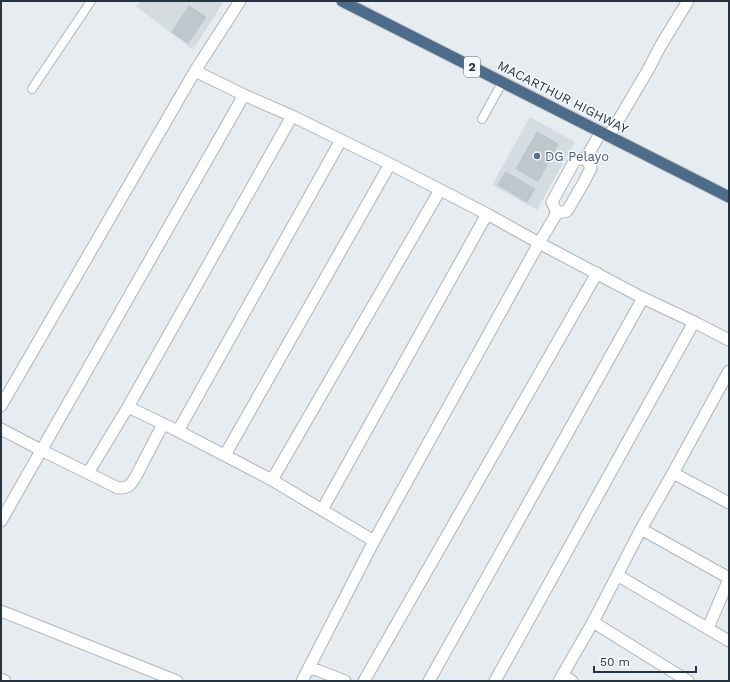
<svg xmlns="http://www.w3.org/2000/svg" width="730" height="682" font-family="'Work Sans',sans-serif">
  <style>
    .built { fill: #d4dcdf }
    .building { fill: #bec8cc; stroke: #b8c4c8 }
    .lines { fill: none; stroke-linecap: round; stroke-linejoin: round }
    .service-casing { stroke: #acb5bb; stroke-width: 10 }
    .minor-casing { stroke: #acb5bb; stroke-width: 13 }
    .trunk-casing { stroke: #c2c6ca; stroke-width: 13 }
    .service { stroke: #fff; stroke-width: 8 }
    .minor { stroke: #fff; stroke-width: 11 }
    .trunk { stroke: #4d6c89; stroke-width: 11 }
    .service-dot { fill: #5c6f8a; stroke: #f7fafb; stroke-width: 1.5 }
    .labels { text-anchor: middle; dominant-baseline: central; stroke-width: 3; stroke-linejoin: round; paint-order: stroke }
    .shield { fill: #f7fafb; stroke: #637079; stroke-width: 1 }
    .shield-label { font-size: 12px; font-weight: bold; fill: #243541 }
    .street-label { font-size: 13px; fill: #243541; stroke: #f7fafb }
    .service-label { font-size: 13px; fill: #4e5e75; stroke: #f7fafb; text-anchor: start }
  </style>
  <rect width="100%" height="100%" fill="#e6ecef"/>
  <path class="built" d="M140,1H224L193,50L136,6Z
    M530,117L575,142L537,210L492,185Z"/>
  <path class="building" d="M189,6L206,17L188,43L172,32Z
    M537,132L558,144L538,181L516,169Z
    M506,172L535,189L527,202L498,185Z"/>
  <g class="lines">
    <g class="service-casing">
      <path id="service" d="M32,89L91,1
        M482,119L502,83"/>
    </g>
    <g class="minor-casing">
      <path id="minor" d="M195,71L244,95L292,116L390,164L487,214L539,243L557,213L567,211L584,182L591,168L586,158
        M609,136L648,70L661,45L688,1
        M557,213L552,202L575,160L586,158L601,132
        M1,406L195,71L240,1
        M128,407L178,431L272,480L374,541
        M1,429L41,450L118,488C128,488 130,486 135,478L163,424
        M178,431L341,140
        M225,455L390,164
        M88,473L128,407L292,116
        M673,473L729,503
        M272,480L440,190
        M322,510L487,214
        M1,521L244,95
        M641,529L729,578
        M617,575L729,641
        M1,611L177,681
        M593,622L688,681
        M708,628L729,579
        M309,667L345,681
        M563,675L572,681
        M1,679L5,681
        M302,681L374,541L539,243L643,298L694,322L729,340
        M364,681L597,273
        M429,681L643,298
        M495,681L694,322
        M559,681L593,622L641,529L673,473L729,371"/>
    </g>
    <g class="trunk-casing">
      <path id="trunk" d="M342,1L729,197"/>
    </g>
    <use href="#service" class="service"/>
    <use href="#minor" class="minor"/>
    <use href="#trunk" class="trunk"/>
  </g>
  <circle class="service-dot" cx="537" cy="156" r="4"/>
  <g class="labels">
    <rect class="shield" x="464" y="57" width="16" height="20" rx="3"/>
    <g class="shield-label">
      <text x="472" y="67">2</text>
    </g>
    <g class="street-label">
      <text transform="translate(563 97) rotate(27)">MACARTHUR HIGHWAY</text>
    </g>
    <g class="service-label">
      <text x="545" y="156">DG Pelayo</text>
    </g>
  </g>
  <rect width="730" height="682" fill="none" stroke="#243541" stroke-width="4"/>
  <path d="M594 666v6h102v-6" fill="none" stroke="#243541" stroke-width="2"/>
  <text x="600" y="666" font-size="12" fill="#243541" stroke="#f7fafb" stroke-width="3" paint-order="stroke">50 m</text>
</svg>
